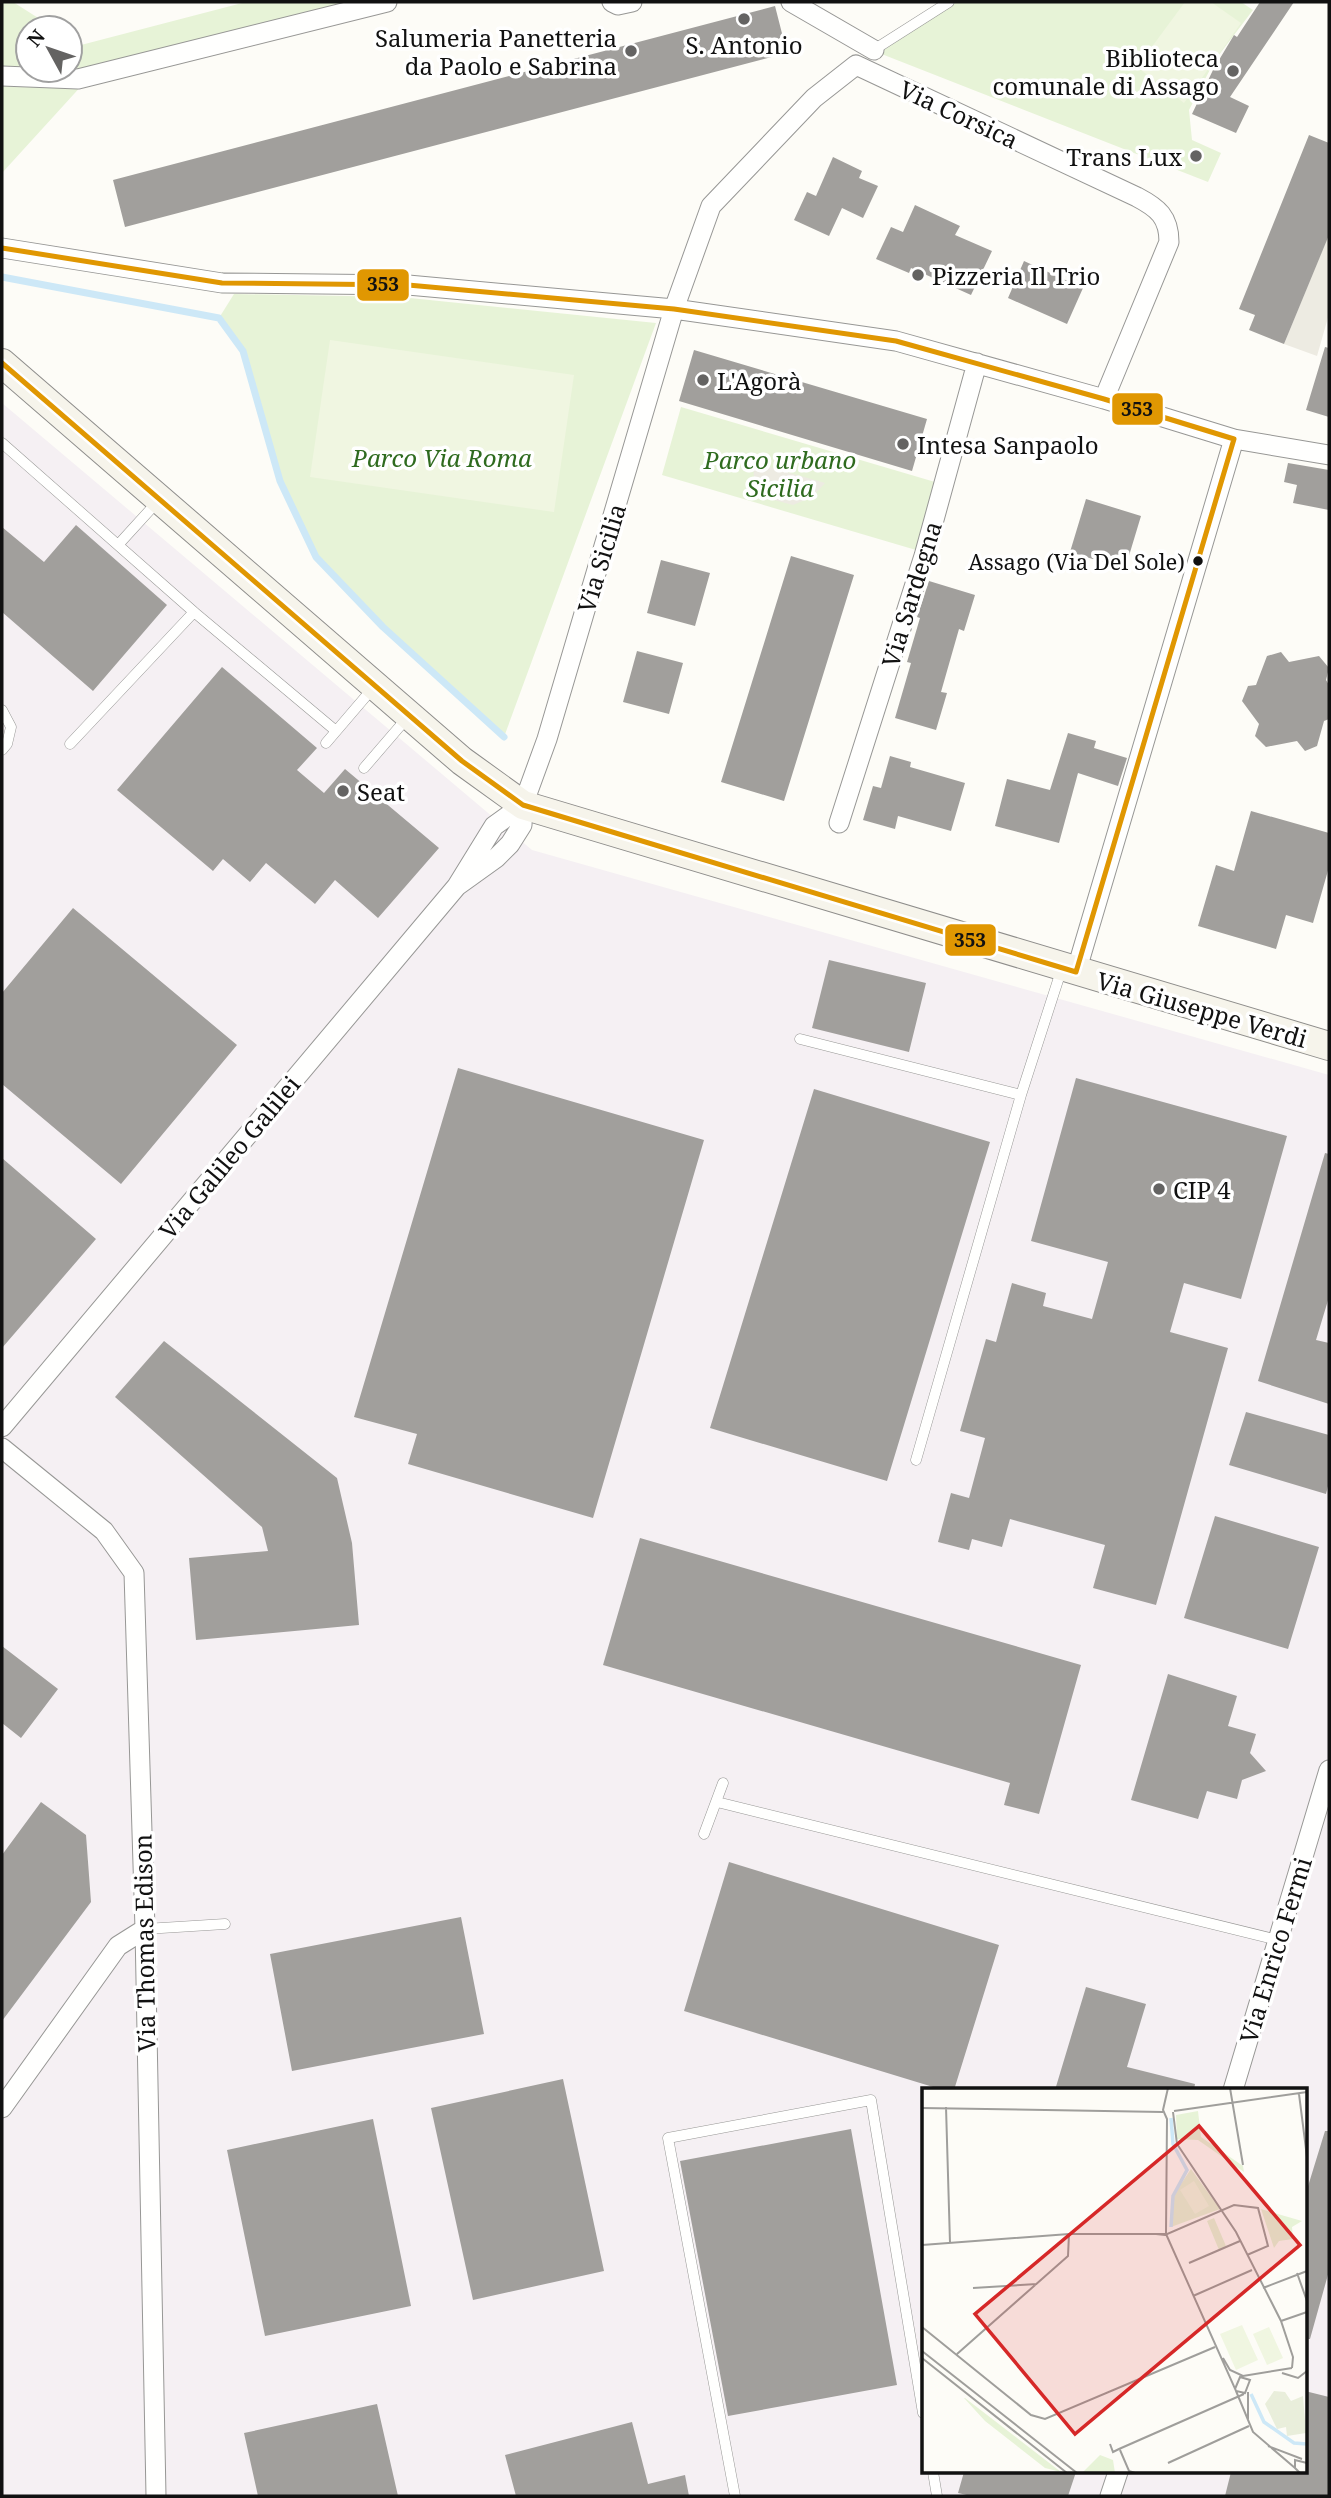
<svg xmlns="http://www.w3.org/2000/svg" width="1331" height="2498" font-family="'Noto Serif',serif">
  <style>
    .industrial { fill: #f5f0f3; fill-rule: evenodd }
    .green { fill: #e7f3d7 }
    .pitch { fill: #f0f6e1 }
    .plaza { fill: #edebe2 }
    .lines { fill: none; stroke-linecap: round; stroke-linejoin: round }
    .stream { stroke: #cde8f7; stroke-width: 7 }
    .building { fill: #a19f9c }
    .lane-casing { stroke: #979795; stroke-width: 11 }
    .street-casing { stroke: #979795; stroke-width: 21 }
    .secondary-casing { stroke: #8e8d8b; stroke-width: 30 }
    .lane { stroke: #fffffe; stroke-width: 10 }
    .street { stroke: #fffffe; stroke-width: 19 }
    .secondary { stroke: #f6f4eb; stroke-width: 28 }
    .bus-1-casing { stroke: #fff; stroke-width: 10 }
    .bus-1 { stroke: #e09702; stroke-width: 5 }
    .poi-dot { fill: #646362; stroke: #fff; stroke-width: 2.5 }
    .bus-dot { fill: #111; stroke: #fff; stroke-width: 2.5 }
    .labels { text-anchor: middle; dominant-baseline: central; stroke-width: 7; stroke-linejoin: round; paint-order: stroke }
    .bus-label { font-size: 22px; fill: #111; stroke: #fff; text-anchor: end }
    .poi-label { font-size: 24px; fill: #111; stroke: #fff; text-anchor: start }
    .street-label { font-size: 24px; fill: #111; stroke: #fff }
    .park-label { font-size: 24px; font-style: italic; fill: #2f6b1f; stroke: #fff }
    .inset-river { fill: none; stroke: #cde8f7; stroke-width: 3.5 }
    .inset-road { fill: none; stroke: #9f9e9b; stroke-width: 2 }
    .view { fill: #d62828; fill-opacity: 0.15; stroke: #d62828; stroke-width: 3.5 }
    .inset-edge { fill: none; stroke: #111; stroke-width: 3.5 }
    .line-badge { stroke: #fff; stroke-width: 2.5 }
    .pale-badge-label { font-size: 19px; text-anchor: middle; font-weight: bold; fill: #111 }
  </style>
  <rect width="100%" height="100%" fill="#fdfcf7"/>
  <path class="industrial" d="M2,403L532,850L1329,1075V2496H2ZM923,2090H1305V2472H923Z"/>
  <path class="green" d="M2,2H13L54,28H28V70H70V38L81,45L246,2H395L84,83L2,173Z
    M957,2H1241L1253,10L1215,60L1189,110L1192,140L1221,153L1208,182L879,53Z
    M234,294L400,297L656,323L504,737L383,627L316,557L280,481L243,351L219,318Z
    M681,407L935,482L916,550L662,475Z"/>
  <path class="pitch" d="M1185,2H1211L1241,23L1184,103L1137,67Z
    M330,340L574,375L554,512L310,477Z"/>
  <path class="plaza" d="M1329,234V314L1317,356L1284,344Z
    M753,462L790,473L825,483L812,497L793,505L770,499L754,479Z"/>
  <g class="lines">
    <path class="stream" d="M2,277L219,318L243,351L280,481L316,557L383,627L504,737"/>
  </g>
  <path class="building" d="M1260,2H1294L1230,97L1249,106L1236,133L1192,114L1213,70L1234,35L1237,37Z
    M775,6L787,53L125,227L113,180Z
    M1309,135L1329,143V235L1284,344L1249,330L1255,315L1239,309Z
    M833,157L862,171L859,178L878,186L863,218L842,208L829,236L794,220L807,192L816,196Z
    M915,205L960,226L955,235L992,251L971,295L911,268L909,273L876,259L891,227L903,232Z
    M1024,261L1083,288L1067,324L1008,298Z
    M1325,347L1329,348V417L1306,410Z
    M694,350L927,419L912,471L679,401Z
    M1288,463L1329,470V510L1293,503L1297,485L1284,482Z
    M1086,499L1141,516L1125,569L1070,552Z
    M76,525L167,605L93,691L2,612V527L44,562Z
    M791,556L854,575L784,801L721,782Z
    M661,560L710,573L695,626L647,613Z
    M929,581L975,595L964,631L959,629L941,692L947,693L936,730L895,718L911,663L907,662L920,618L917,617Z
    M637,651L683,663L669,714L623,702Z
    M1281,652L1289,662L1319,656L1329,668L1326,680L1329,685V719L1324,721L1317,746L1305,751L1297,741L1266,747L1255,736L1259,724L1242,701L1248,686L1256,685L1267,656Z
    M222,667L317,748L297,770L324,793L345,769L439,848L378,918L335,880L315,904L266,863L250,882L223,859L213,871L117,790Z
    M1068,733L1096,741L1094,748L1127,758L1118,786L1078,773L1059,843L995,826L1007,779L1050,790Z
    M890,756L911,762L910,767L965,783L951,831L898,816L895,829L863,820L873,786L881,788Z
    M1251,811L1329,833V867L1313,923L1286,915L1276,949L1198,926L1216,865L1234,871Z
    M73,908L237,1045L121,1184L2,1084V993Z
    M829,960L926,983L909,1052L812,1028Z
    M458,1068L704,1140L593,1518L408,1464L417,1434L354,1417Z
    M1076,1078L1287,1136L1241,1299L1184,1283L1170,1332L1228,1348L1156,1605L1093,1588L1105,1545L1010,1519L1002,1547L972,1539L969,1550L938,1542L951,1493L969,1498L985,1438L960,1431L986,1339L996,1342L1012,1283L1046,1293L1043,1306L1092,1319L1108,1262L1031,1241Z
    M814,1089L990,1142L887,1481L710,1428Z
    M1325,1153L1329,1154V1297L1316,1340L1329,1343V1404L1258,1381Z
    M2,1158L96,1239L2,1348Z
    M164,1341L337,1478L352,1543L359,1625L196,1640L189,1558L268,1551L262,1527L115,1397Z
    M1246,1412L1329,1435V1482L1326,1494L1229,1465Z
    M1215,1516L1319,1547L1288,1649L1184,1618Z
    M640,1538L1081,1665L1039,1814L1004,1805L1010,1783L603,1665Z
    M2,1646L58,1689L21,1738L2,1723Z
    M1168,1674L1237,1696L1228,1726L1256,1734L1250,1753L1266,1771L1242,1780L1237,1799L1207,1791L1198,1819L1131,1800Z
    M41,1802L86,1835L91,1902L2,2021V1855Z
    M729,1862L999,1945L954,2090H943L684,2011Z
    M461,1917L484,2034L292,2071L270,1954Z
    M1086,1987L1146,2004L1127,2067L1195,2084L1194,2090H1055Z
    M563,2079L604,2271L473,2300L431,2108Z
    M373,2119L411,2306L265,2336L227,2150Z
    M851,2129L897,2385L728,2416L680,2161Z
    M1325,2131H1329V2271L1310,2339H1305V2196Z
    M1305,2391L1329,2397V2496H1225L1231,2472H1305Z
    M377,2404L398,2496H258L244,2433Z
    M632,2422L648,2484L685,2475L689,2496H516L505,2455Z
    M964,2472H1076L1068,2496H971L958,2493Z"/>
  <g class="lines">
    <g class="lane-casing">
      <path id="lane" d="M872,51L949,2
        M2,443L194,612L336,731
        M118,545L159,500
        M2,710L11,727L7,744L2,750
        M326,743L373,688
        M70,744L194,612
        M364,768L407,718
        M800,1039L1021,1095L1062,968
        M916,1460L1021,1095
        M717,1802L1278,1940
        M704,1834L723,1783
        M145,1929L225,1924
        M933,2472L937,2496
        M735,2496L668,2138L871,2100L923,2413"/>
    </g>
    <g class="street-casing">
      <path id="street" d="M612,2L618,5L632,2
        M791,2L874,50
        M2,76L78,79L387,2
        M2,248L222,283L408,285L674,309L896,341L1104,399L1234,439L1329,455
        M839,823L924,556L977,363
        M457,886L496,858L510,844L522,825L523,805L547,739L674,309L711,206L814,98L856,65L1137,197C1158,208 1169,217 1169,242L1104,399
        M1076,972L1234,439
        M2,1427L457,886L494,826L523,805
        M2,1448L104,1531L134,1573L145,1929L156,2496
        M1233,2090L1329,1770
        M2,2108L118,1946L145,1929
        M1110,2496L1118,2472"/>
    </g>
    <g class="secondary-casing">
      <path id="secondary" d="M2,363L462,761L523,805L1329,1046"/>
    </g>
    <use href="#lane" class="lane"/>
    <use href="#street" class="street"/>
    <use href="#secondary" class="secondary"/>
    <g class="bus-1-casing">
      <path id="bus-1" d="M2,248L222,283L408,285L674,309L896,341L1104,399L1234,439L1076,972L523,805L462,761L2,363"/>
    </g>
    <use href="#bus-1" class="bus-1"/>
  </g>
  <g class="poi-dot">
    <circle cx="744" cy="19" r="7"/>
    <circle cx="631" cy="51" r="7"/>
    <circle cx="1233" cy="71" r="7"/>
    <circle cx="1196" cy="156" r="7"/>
    <circle cx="918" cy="275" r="7"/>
    <circle cx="703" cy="380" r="7"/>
    <circle cx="903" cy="444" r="7"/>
    <circle cx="343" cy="791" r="7"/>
    <circle cx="1159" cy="1189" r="7"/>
  </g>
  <circle class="bus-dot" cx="1198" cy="561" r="6"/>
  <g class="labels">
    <g class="bus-label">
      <text x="1185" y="561">Assago (Via Del Sole)</text>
    </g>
    <g class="poi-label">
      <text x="617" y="37" text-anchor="end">Salumeria Panetteria<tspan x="617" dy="28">da Paolo e Sabrina</tspan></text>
      <text x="744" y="44" text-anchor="middle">S. Antonio</text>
      <text x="1219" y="57" text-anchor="end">Biblioteca<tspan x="1219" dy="28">comunale di Assago</tspan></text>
      <text x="1182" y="156" text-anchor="end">Trans Lux</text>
      <text x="932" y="275">Pizzeria Il Trio</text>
      <text x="717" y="380">L'Agorà</text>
      <text x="917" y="444">Intesa Sanpaolo</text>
      <text x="357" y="791">Seat</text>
      <text x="1173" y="1189">CIP 4</text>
    </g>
    <g class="street-label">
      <text transform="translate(959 114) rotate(25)">Via Corsica</text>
      <text transform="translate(601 558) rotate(-73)">Via Sicilia</text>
      <text transform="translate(911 594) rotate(-73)">Via Sardegna</text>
      <text transform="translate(1202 1009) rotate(16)">Via Giuseppe Verdi</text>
      <text transform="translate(229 1157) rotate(-50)">Via Galileo Galilei</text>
      <text transform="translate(144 1943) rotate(-91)">Via Thomas Edison</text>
      <text transform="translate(1275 1950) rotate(-73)">Via Enrico Fermi</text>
    </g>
    <g class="park-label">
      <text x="442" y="457">Parco Via Roma</text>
      <text x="780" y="459">Parco urbano<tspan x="780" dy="28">Sicilia</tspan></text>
    </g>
  </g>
  <g transform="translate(922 2088)">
    <rect width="385" height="385" fill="#fdfcf7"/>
    <path d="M276,23L279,49L321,78L322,84L276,52L255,51L254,27ZM269,81L298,121L249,139L251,108ZM339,121L380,133L370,139L371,151L357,153L352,160ZM292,130L304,158L297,162L285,133ZM42,310H43L139,384L123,380L63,333ZM178,367L191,372L193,385L161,384Z" fill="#e7f3d7"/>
    <path d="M352,303L363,304L369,313L381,308L384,345L365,348L364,339L355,341L343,316Z" fill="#e9eedb"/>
    <path d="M272,93L287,118L273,126L258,102ZM320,237L336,272L314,282L298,246ZM347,239L361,270L345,277L331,246Z" fill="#f0f6e1"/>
    <path class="inset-river" d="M249,139L251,108L265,82L251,56L249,30M329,306L342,334L372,355L385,356"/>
    <path class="inset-road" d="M246,0L241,22L245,31L244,146L314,303L323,305L328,292L318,289L313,301M308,0L321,77M377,6L385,69M24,19L28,155M0,20L241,24M252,23L385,4M251,24L255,56L314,144L359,233L371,269L370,280M234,146L243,147L312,117L336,120L346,158L325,167M0,157L147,146H244M267,175L318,153M375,185L385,213M51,200L115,196M341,200L385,183M271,208L330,182M359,233L385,224M0,239L109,327L123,331L293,259M0,263L155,385M35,266L146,168L147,146M0,270L145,385M301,270L308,282L321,288L370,280M360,285L376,290L385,283M314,303L331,344L373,380M326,331V304M188,356L191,364L197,361L322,306M346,358L380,371M198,362L207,383L213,385M246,375L327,338M378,385L373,380V372L385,375"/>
    <path class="view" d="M277,38L378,157L153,346L53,226Z"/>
    <rect width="385" height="385" class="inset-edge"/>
  </g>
  <g class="line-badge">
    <rect x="356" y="268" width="54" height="34" rx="7" fill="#e09702"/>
    <rect x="1111" y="392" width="53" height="34" rx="7" fill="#e09702"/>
    <rect x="944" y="923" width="53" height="34" rx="7" fill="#e09702"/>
  </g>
  <g class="pale-badge-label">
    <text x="383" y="291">353</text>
    <text x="1137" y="416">353</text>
    <text x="970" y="947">353</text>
  </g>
  <rect width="1331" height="2498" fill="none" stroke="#111111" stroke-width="7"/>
  <g transform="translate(49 49) rotate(310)"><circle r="33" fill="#ffffff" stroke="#a0a0a0" stroke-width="2"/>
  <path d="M0-5L12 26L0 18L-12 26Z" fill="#646362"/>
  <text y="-10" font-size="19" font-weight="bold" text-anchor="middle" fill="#111111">N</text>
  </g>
</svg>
